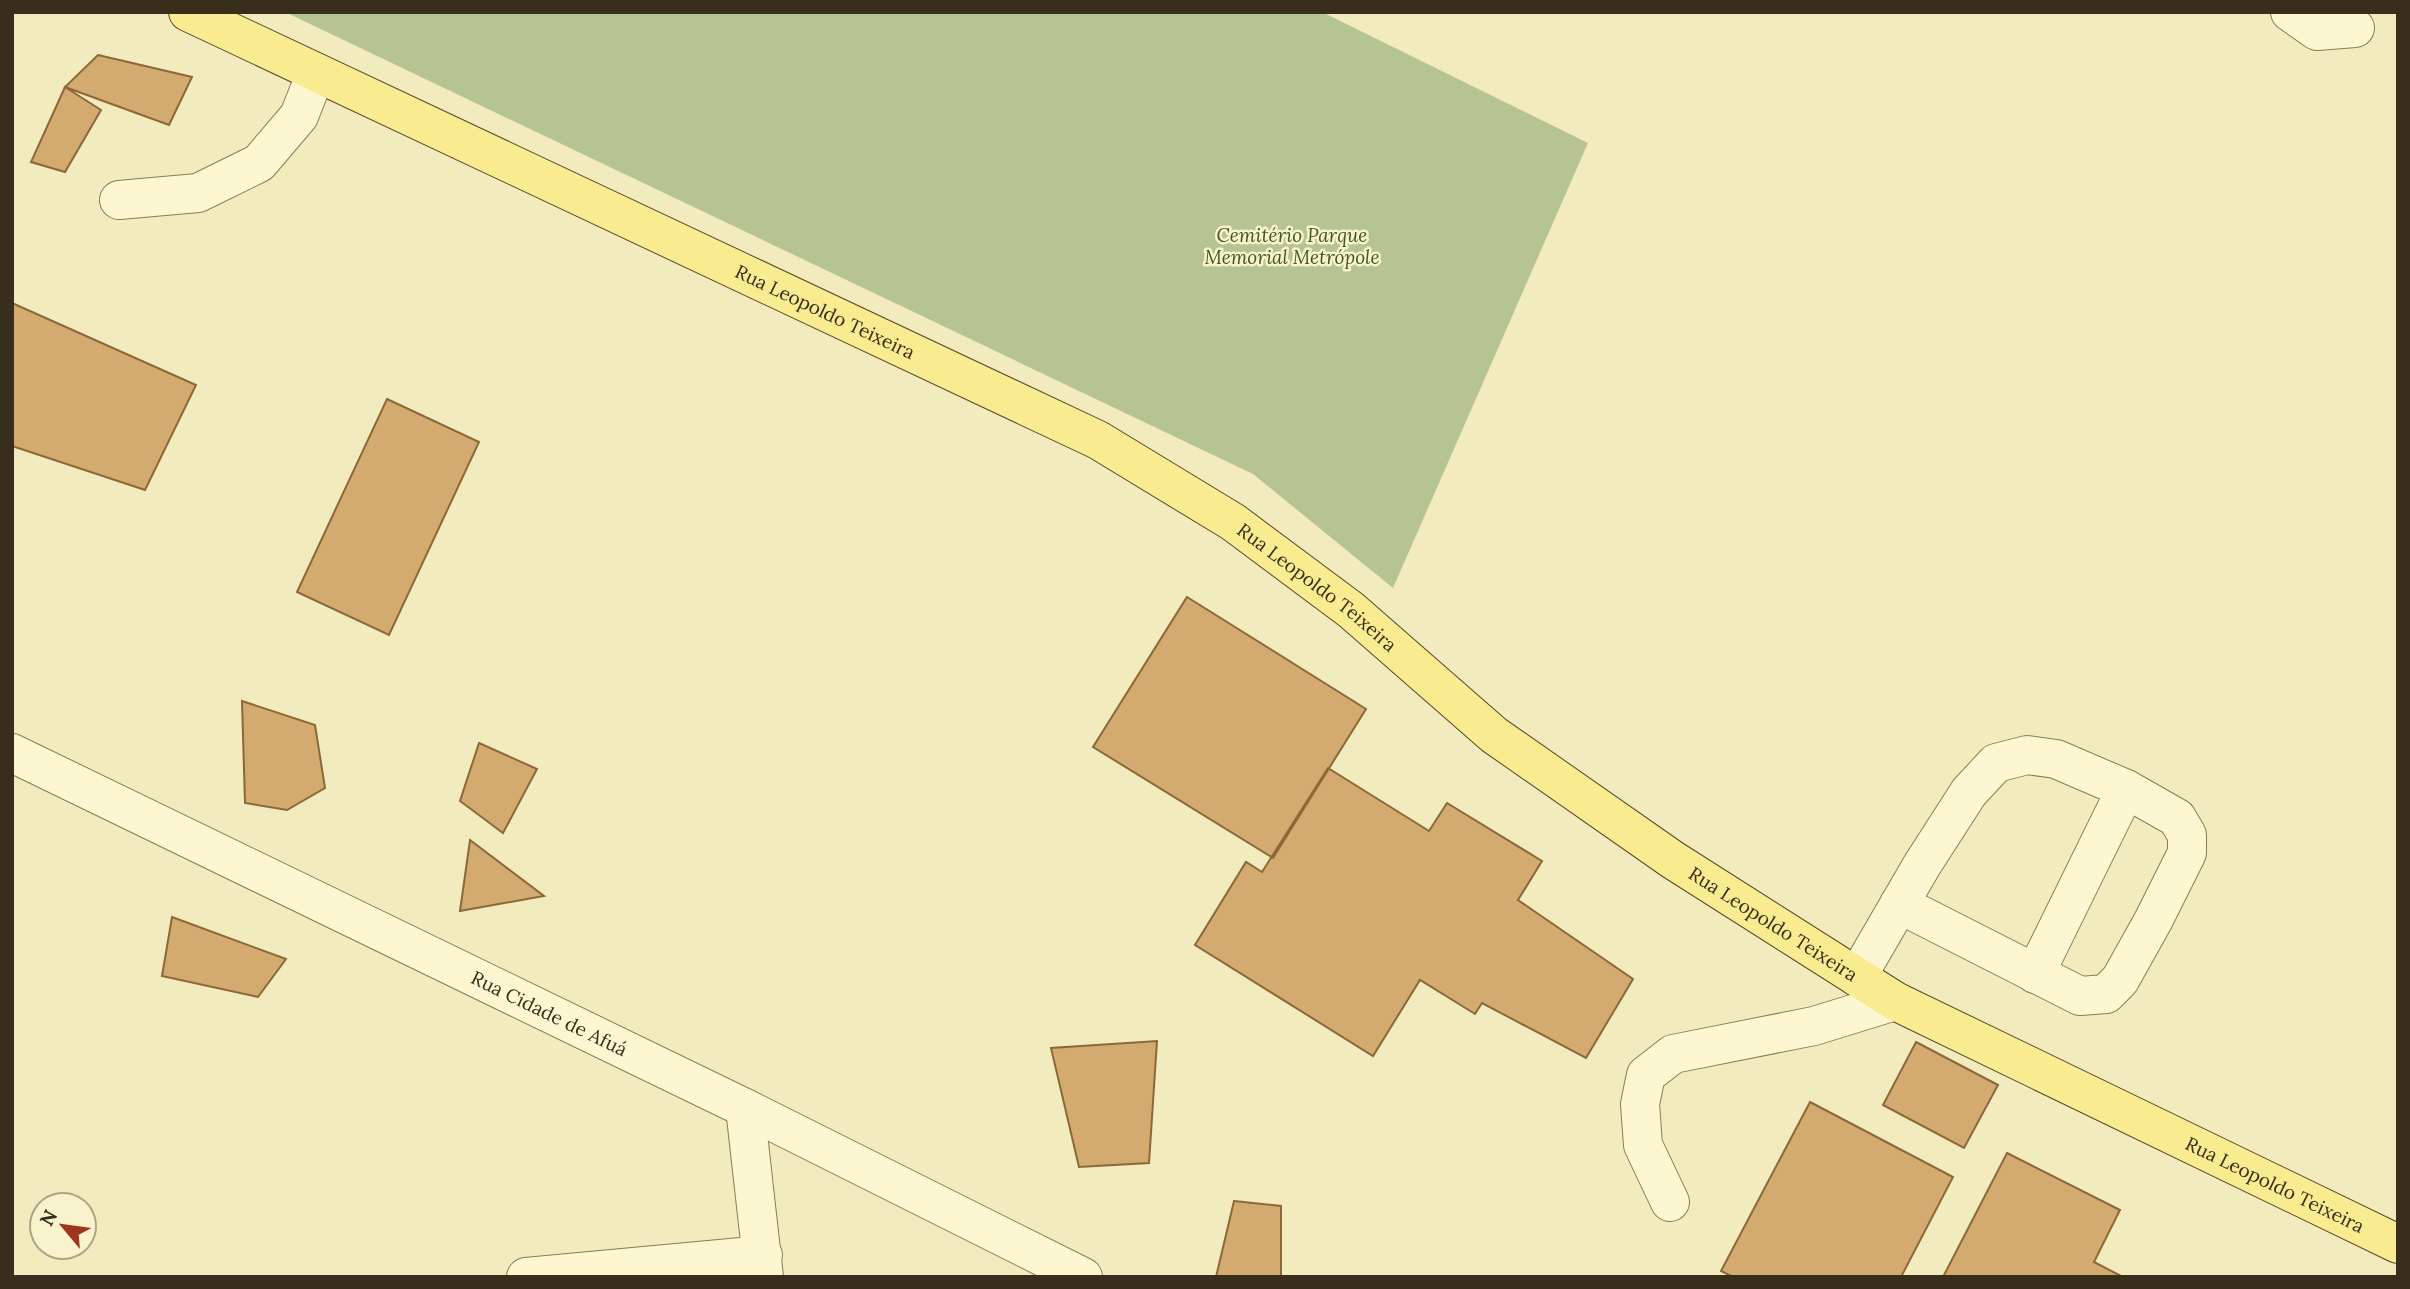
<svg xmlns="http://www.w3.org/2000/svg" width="2410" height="1289" font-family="Lora,serif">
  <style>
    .cemetery { fill: #b5c490 }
    .building { fill: #d3aa6f; stroke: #8c6838; stroke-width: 2 }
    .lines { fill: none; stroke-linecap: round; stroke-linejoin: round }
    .minor-casing { stroke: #8b7b55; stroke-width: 40 }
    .major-casing { stroke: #58472a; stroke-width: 40 }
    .minor { stroke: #fcf6d1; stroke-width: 38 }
    .major { stroke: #f9eb90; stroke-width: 38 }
    .labels { text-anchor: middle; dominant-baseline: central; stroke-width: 5; stroke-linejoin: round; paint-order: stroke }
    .park-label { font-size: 19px; font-style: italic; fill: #3f571f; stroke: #f8f3cd }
    .street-label { font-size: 19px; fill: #392e1b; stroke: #f8f3cd }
  </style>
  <rect width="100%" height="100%" fill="#f1ebbd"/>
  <path class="cemetery" d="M285,12H1322L1588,143L1393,588L1253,474Z"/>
  <path class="building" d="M98,55L192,77L169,125L65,87Z
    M65,87L101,110L65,172L31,162Z
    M12,303L196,385L145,490L12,446Z
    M387,399L479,442L389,635L297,592Z
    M1187,597L1366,709L1273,858L1093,747Z
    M242,701L315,725L325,788L287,810L245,803Z
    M479,743L537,769L503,833L460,801Z
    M1328,768L1429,831L1447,803L1542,861L1518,900L1633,979L1586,1058L1482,1003L1475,1014L1420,980L1373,1056L1195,945L1246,862L1262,872Z
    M470,840L544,896L460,911Z
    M172,917L286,959L258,997L162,976Z
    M1157,1041L1149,1163L1079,1167L1051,1048Z
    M1916,1042L1998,1085L1964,1148L1883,1105Z
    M1810,1102L1953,1177L1901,1277H1733L1721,1271Z
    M2007,1153L2120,1210L2094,1262L2123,1277H1943Z
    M1234,1201L1281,1206V1277H1216Z"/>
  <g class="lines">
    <g class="minor-casing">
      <g id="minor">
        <path d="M2290,12L2317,31L2355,28"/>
        <path d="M119,200L198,193L259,163L299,116L316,73"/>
        <path id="s1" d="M12,753L745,1108L1083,1277"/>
        <path d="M2035,974L2126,789"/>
        <path d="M1857,977L1922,865L1969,792L1996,763L2027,755L2056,759L2126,789L2177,818L2187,835V853L2153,921L2120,980L2106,994L2080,996L1899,904"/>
        <path d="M745,1108L764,1277"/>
        <path d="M1670,1202L1643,1145L1640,1104L1646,1075L1673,1054L1814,1026L1895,1001"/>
        <path d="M526,1277L763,1255"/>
      </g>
    </g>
    <g class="major-casing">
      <g id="major">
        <path id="s2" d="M188,12L1098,440L1233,522L1351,610L1494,735L1673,860L1895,1001L2398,1244"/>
      </g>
    </g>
    <use href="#minor" class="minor"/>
    <use href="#major" class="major"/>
  </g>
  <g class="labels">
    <g class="park-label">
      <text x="1292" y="235">Cemitério Parque<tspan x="1292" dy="22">Memorial Metrópole</tspan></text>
    </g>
    <g class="street-label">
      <text stroke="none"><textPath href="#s2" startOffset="704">Rua Leopoldo Teixeira</textPath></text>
      <text stroke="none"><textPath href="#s2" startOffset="1270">Rua Leopoldo Teixeira</textPath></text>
      <text stroke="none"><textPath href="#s2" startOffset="1838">Rua Leopoldo Teixeira</textPath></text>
      <text stroke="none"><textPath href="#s1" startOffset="597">Rua Cidade de Afuá</textPath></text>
      <text stroke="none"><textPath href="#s2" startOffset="2404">Rua Leopoldo Teixeira</textPath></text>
    </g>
  </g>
  <rect width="2410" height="1289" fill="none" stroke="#392e1b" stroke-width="28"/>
  <g transform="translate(63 1226) rotate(299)"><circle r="33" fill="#f8f3cd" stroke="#aca486" stroke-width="2"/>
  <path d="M0-5L12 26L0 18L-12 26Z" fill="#9f351f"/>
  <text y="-10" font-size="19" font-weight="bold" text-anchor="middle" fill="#392e1b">N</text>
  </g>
</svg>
